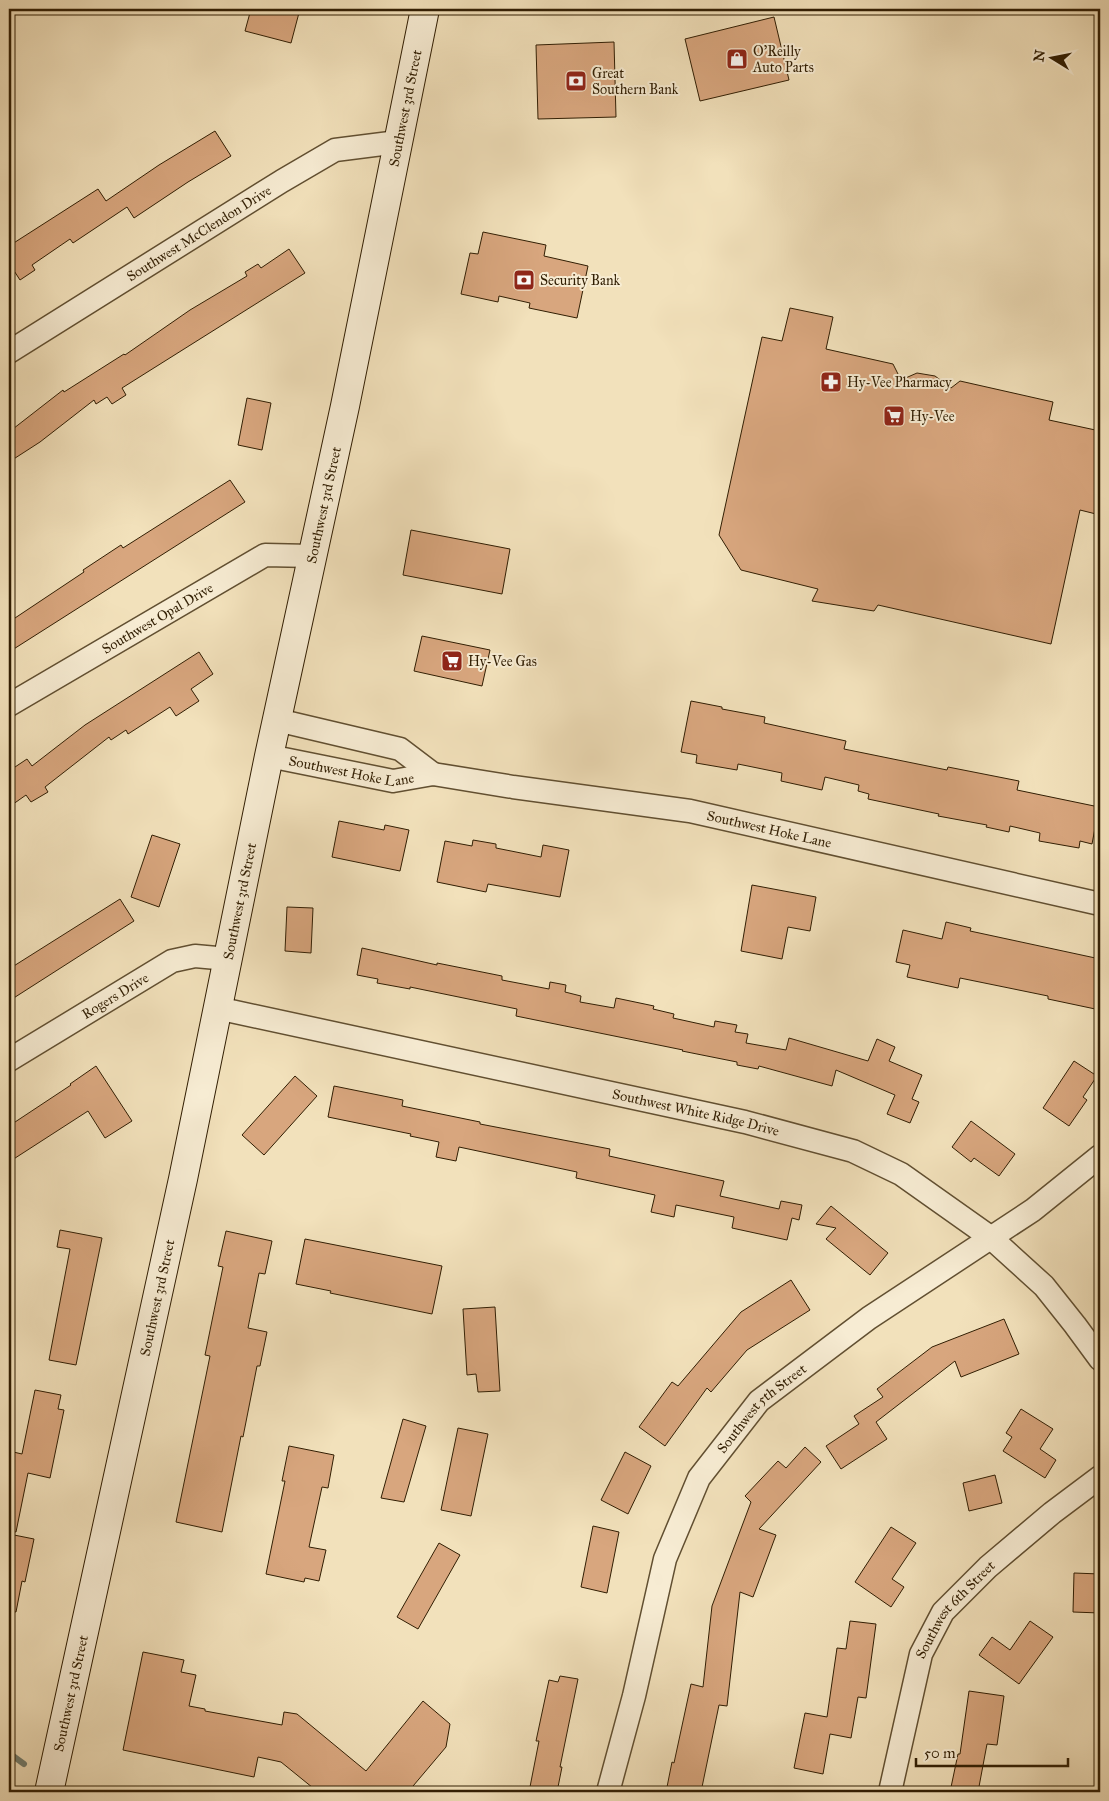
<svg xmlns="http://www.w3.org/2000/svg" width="1109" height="1801" font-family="'IM FELL Great Primer',serif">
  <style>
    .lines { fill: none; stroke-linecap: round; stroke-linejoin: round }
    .stream { stroke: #717d6f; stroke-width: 6 }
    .building { fill: #d8a67e; stroke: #311e03 }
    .street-casing { stroke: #614f31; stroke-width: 25 }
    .secondary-casing { stroke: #311e03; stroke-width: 30 }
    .street { stroke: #f7ecd3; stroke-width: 22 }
    .secondary { stroke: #f7ecd3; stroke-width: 28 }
    .labels { text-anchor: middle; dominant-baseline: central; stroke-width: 4; stroke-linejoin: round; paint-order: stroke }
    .poi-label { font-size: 14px; fill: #311e03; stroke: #f7ecd3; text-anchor: start }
    .street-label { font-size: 14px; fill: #311e03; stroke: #f7ecd3 }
  </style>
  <rect width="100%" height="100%" fill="#f2e1bb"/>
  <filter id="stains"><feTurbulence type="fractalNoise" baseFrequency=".004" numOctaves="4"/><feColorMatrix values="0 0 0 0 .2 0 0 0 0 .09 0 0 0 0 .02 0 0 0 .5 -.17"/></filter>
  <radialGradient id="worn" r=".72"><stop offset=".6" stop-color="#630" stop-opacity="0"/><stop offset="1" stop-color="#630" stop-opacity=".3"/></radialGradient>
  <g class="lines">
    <path class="stream" d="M9,1753L24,1764"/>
  </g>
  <path class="building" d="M251,9H300L291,43L245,31Z
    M774,17L789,80L700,101L685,39Z
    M614,42L616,117L538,119L536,45Z
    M215,131L231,156L188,182L134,218L127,207L73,243L70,239L32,265L35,270L20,280L9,263V246L98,189L106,201L159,165Z
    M483,232L546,245L544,256L588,266L577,318L529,308L530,303L499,296L498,302L461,294L470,253L478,254Z
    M289,249L305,273L122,388L126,395L112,404L107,397L96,404L94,400L40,442L9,462V432L63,390L64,392L124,354L125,355L190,310L247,276L245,272L258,264L261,268Z
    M790,308L833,317L826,349L893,364L901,380L917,373L935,376L951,388L960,381L1053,402L1049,420L1100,431V515L1080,510L1051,644L878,605L874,611L812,601L818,589L741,570L719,535L762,337L782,341Z
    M247,398L271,403L262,450L238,445Z
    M230,480L245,502L9,652V622L84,572L83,570L121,545L123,548Z
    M411,530L510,549L502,594L403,575Z
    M422,636L490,650L482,686L414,671Z
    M199,652L213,674L191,689L199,701L176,716L170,707L128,734L126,730L111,740L109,737L45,787L48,792L31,802L26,795L9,807V771L27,759L32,766L85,725Z
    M691,701L722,707V709L765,717L764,723L846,741L844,749L947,770L948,767L1019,781L1017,790L1099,807L1092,844L1080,841L1079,848L1039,841L1040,833L1010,826L1009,832L986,827L987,825L938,816L939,814L868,799L869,794L858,791L859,785L825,777L822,790L781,781L782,773L738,764L737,770L696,763L697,755L681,752Z
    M339,821L384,830L385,825L409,830L400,871L332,857Z
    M152,835L180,844L159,907L131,897Z
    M473,840L496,844V848L541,857L543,845L569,850L560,897L488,884L486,892L437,882L445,841L472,846Z
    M752,885L816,897L810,931L788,927L782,959L741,951Z
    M120,899L134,921L9,1001V969Z
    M287,907L313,908L311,953L285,951Z
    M946,922L971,928L970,931L1100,959V1010L1048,999V996L960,978L958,988L907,977L910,965L896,962L903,930L942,939Z
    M362,948L437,965V963L502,976V980L549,989L550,982L566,985L565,992L581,996L580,1002L614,1008L616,998L654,1006L653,1009L674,1014L673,1018L714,1027L715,1021L737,1025L735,1032L748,1034L746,1043L786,1050L789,1038L868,1061L877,1039L895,1047L889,1061L922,1075L912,1099L919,1102L910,1123L887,1114L895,1095L836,1070L832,1086L759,1066L758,1069L737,1065V1062L682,1051L683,1050L516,1016L517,1009L410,987V989L377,983L378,979L357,975Z
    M1074,1061L1097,1076L1083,1097L1087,1100L1069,1126L1043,1108Z
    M96,1066L132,1121L105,1138L88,1111L9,1162V1126L71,1085L70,1084Z
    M295,1076L317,1096L264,1155L242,1135Z
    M334,1086L403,1100L402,1106L480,1122V1124L610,1149L609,1156L724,1181L720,1196L779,1209L781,1201L802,1205L799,1220L792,1218L787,1240L732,1228L734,1217L676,1205L674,1217L651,1212L655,1195L576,1178L577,1172L459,1147L456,1161L436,1157L439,1142L410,1136L411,1134L328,1117Z
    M971,1121L1015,1154L999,1176L974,1158L971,1162L952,1147Z
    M831,1206L888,1253L870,1275L826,1239L836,1228L816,1224Z
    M60,1230L102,1238L76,1365L49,1360L70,1249L57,1247Z
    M226,1231L272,1241L265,1274L259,1273L248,1328L267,1332L260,1366H257L243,1437L241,1436L222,1532L176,1522L210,1356L205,1355L223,1267L218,1266Z
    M305,1239L442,1266L432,1314L330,1293L331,1291L296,1284Z
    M791,1280L810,1310L747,1350L711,1392L707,1388L665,1446L639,1427L672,1382L678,1386L741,1312Z
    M495,1307L500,1391L478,1392L476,1374L467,1375L463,1309Z
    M1004,1319L1019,1354L961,1377L955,1361L876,1422L887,1439L841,1469L826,1446L859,1424L854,1416L883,1397L877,1389L932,1347Z
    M35,1390L61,1395L58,1409L64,1410L50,1478L28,1473L16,1532L9,1531V1451L22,1454Z
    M1021,1409L1053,1429L1040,1449L1056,1460L1045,1478L1003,1451L1012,1437L1006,1433Z
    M403,1419L426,1426L404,1502L381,1498Z
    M458,1428L488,1434L471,1516L441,1510Z
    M289,1446L334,1455L328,1488L322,1487L309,1547L326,1550L319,1581L305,1578L304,1582L266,1574L285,1481H282Z
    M805,1447L821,1462L759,1529L776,1535L753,1597L740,1592L727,1706L719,1705L701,1792H666L672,1762L674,1763L691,1684L703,1687L712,1606L751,1502L745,1496L778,1461L786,1468Z
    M625,1452L651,1466L628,1514L601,1500Z
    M995,1475L1002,1503L969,1511L963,1483Z
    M593,1526L619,1532L607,1593L581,1587Z
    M891,1527L916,1543L892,1579L904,1587L891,1607L855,1582Z
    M9,1534L34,1539L25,1582L22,1581L16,1612L9,1611Z
    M439,1543L460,1555L418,1629L397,1617Z
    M1074,1573L1100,1574V1613L1073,1612Z
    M850,1621L876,1624L866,1698L858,1697L851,1738L830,1734L823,1774L794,1768L805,1713L827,1717L837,1648L846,1649Z
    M1030,1621L1053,1637L1019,1684L979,1655L992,1637L1010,1650Z
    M143,1652L184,1660L181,1672L196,1675L189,1706L205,1709V1711L282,1725L284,1712L297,1714L366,1771L423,1701L450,1724L446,1747L408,1792H318L281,1762L258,1757L254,1777L123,1750Z
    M560,1676L578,1679L560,1767H562L557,1792H529L539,1741H536L549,1680L558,1682Z
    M969,1691L1004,1696L997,1745L987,1744L978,1792H950L958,1754H960Z"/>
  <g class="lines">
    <g class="street-casing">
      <g id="street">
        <path id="s1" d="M9,352L282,181L335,150L398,142"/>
        <path id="s2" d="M9,705L265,555L312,556"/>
        <path d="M277,720L400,749L433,774"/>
        <path id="s3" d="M269,756L393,781L433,774L513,787L690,811L1100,904"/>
        <path id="s4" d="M217,1008L745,1122L853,1151L901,1174L990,1237L1044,1286L1075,1325L1100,1359"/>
        <path id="s5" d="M9,1060L172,961L195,956L228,959"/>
        <path id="s6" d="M608,1792L634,1696L665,1559L699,1478L759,1401L869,1318L1033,1210L1100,1156"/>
        <path id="s7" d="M890,1792L921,1654L943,1612L988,1567L1052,1513L1100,1477"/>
      </g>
    </g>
    <g class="secondary-casing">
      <g id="secondary">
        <path id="s8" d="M49,1792L183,1179L269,756L345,406L425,9"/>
      </g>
    </g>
    <use href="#street" class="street"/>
    <use href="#secondary" class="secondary"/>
  </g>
  <defs>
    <g id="shop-square" transform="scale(1.125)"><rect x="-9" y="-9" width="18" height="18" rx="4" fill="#8f2418" stroke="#f7ecd3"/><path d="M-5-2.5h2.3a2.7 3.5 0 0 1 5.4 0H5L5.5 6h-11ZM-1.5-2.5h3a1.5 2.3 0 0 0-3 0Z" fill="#fff"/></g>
    <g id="bank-square" transform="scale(1.125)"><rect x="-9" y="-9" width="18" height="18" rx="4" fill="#8f2418" stroke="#f7ecd3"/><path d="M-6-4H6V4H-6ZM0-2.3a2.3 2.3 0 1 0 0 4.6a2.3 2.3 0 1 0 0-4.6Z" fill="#fff"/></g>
    <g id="pharmacy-square" transform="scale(1.125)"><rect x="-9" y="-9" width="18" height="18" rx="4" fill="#8f2418" stroke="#f7ecd3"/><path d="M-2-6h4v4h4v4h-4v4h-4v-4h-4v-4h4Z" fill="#fff"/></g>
    <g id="supermarket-square" transform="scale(1.125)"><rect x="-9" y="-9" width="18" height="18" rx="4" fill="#8f2418" stroke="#f7ecd3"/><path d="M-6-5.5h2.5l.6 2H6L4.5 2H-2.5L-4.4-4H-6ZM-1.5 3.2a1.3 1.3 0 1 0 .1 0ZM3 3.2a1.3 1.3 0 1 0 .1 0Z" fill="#fff"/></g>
  </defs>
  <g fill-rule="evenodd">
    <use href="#shop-square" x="737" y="59"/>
    <use href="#bank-square" x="576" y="81"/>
    <use href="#bank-square" x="524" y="280"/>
    <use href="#pharmacy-square" x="831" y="382"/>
    <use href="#supermarket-square" x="894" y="416"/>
    <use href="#supermarket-square" x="452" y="661"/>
  </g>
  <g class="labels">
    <g class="poi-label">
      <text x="753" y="51">O'Reilly<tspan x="753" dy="16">Auto Parts</tspan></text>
      <text x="592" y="73">Great<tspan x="592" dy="16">Southern Bank</tspan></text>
      <text x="540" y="280">Security Bank</text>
      <text x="847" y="382">Hy-Vee Pharmacy</text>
      <text x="910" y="416">Hy-Vee</text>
      <text x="468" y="661">Hy-Vee Gas</text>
    </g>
    <g class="street-label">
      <text stroke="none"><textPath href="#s8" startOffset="1721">Southwest 3rd Street</textPath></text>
      <text stroke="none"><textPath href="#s1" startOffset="224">Southwest McClendon Drive</textPath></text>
      <text stroke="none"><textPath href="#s8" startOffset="1316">Southwest 3rd Street</textPath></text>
      <text stroke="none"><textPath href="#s2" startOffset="172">Southwest Opal Drive</textPath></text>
      <text stroke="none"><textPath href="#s3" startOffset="84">Southwest Hoke Lane</textPath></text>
      <text stroke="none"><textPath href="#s3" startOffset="508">Southwest Hoke Lane</textPath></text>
      <text stroke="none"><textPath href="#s8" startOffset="911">Southwest 3rd Street</textPath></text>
      <text stroke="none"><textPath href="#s5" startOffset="124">Rogers Drive</textPath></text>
      <text stroke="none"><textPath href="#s4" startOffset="490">Southwest White Ridge Drive</textPath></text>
      <text stroke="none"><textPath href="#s8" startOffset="506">Southwest 3rd Street</textPath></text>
      <text stroke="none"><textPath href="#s6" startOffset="422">Southwest 5th Street</textPath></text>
      <text stroke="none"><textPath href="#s7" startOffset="198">Southwest 6th Street</textPath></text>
      <text stroke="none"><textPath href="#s8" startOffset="101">Southwest 3rd Street</textPath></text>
    </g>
  </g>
  <rect width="1109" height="1801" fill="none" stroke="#f2e1bb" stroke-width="30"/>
  <rect x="10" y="10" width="1089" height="1781" fill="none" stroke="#311e03" stroke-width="2.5"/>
  <rect x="15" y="15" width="1079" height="1771" fill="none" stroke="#311e03"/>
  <g transform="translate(1052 58) rotate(280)" stroke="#f7ecd3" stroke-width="4" paint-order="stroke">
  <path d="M0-4L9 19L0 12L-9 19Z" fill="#311e03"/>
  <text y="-8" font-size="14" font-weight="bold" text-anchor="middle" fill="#311e03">N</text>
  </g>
  <path d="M916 1758v8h152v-8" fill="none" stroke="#311e03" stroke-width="2.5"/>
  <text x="924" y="1758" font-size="15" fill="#311e03" stroke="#f7ecd3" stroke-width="4" paint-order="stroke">50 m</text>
  <rect width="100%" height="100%" filter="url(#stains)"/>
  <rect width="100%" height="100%" fill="url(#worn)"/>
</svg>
